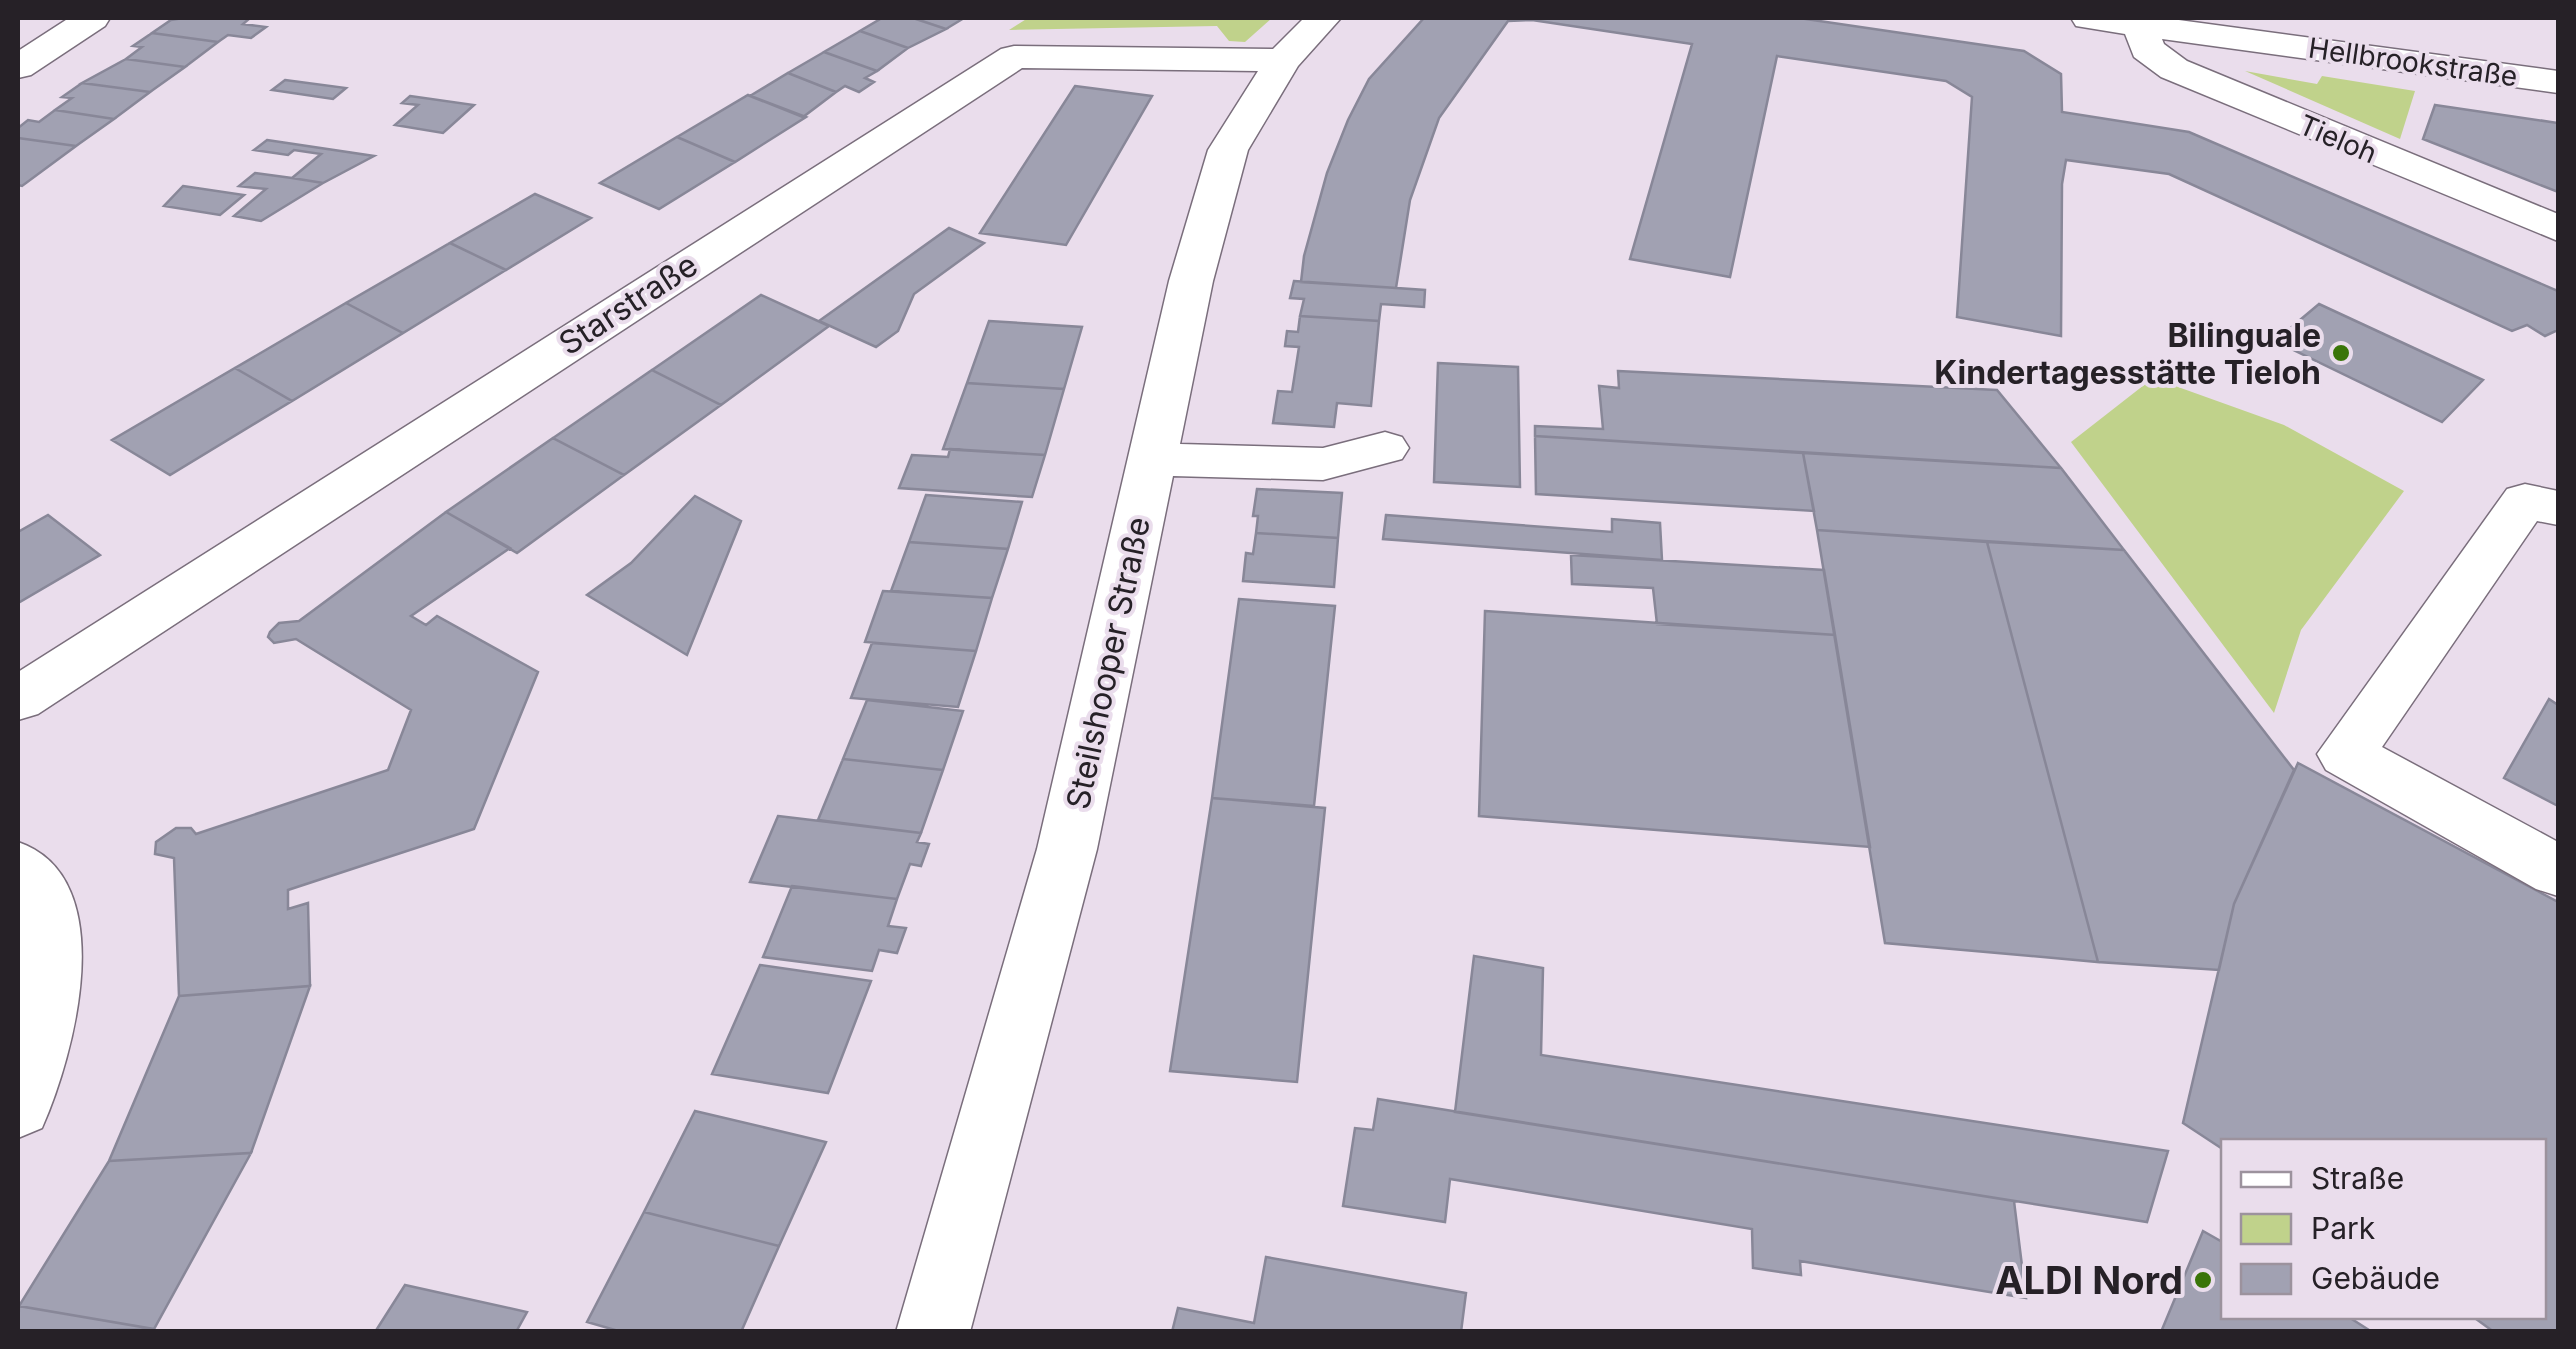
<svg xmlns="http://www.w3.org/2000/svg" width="2576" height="1349" font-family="Inter,sans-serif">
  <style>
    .green { fill: #c0d28b }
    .building { fill: #a1a1b2; stroke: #888798; stroke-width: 2.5 }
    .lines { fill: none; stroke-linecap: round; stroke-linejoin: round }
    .minor-casing { stroke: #7a6e7c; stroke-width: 3 }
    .minor { fill: #fff; fill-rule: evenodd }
    .poi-dot { fill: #3a7509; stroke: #eaddec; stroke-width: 4 }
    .labels { text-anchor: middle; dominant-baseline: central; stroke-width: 8; stroke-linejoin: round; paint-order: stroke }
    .far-street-label { font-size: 28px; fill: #262127; stroke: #eaddec }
    .street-label { font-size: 32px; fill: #262127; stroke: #eaddec }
    .poi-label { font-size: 32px; font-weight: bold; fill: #262127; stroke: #eaddec; text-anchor: end }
    .near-poi-label { font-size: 38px; font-weight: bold; fill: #262127; stroke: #eaddec; text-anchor: end }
  </style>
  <rect width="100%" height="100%" fill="#eaddec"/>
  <path class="green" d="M1028,18H1272L1245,42L1229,41L1217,26L1009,30Z
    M2245,71L2317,84L2322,76L2415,91L2400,139Z
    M2153,378L2284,425L2404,491L2301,630L2274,713L2071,442Z"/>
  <path class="building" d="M183,18H250L243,24L266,27L251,38L228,35L218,42L152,33L171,20Z
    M882,18H913L946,29L908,48L860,31Z
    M913,18H964L946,29Z
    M1424,18H1799L2024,51L2061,74L2062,112L2189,132L2558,291V330L2545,336L2527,325L2512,331L2169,174L2066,160L2062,184L2061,336L1957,317L1972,97L1946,81L1777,56L1730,277L1630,259L1692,44L1532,20L1508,21L1439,118L1410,200L1396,288L1301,282L1304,256L1327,173L1348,120L1369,79Z
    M860,31L908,48L877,71L824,52Z
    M152,33L218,42L185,67L126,59L142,47L133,46Z
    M824,52L877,71L865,78L874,82L859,92L845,86L836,92L788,73Z
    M126,59L185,67L150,92L82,83Z
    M788,73L836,92L803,117L750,96Z
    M285,80L346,88L333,99L272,90Z
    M82,83L150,92L114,119L55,110L72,98L62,97Z
    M1075,86L1152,96L1066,245L980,233Z
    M748,95L806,117L735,162L677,137Z
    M410,96L474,105L443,133L395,125L418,105L402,103Z
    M2435,105L2558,123V192L2423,139Z
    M55,110L114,119L76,146L18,138V128L28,120L39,122Z
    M677,137L735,162L659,209L600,183Z
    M18,138L76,146L22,186L18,185Z
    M267,140L374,156L323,183L292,178L321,154L294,150L288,155L254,150Z
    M255,173L292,178L323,183L261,221L234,216L266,189L239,186Z
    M183,186L244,195L220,215L164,206Z
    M535,194L591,218L506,270L450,243Z
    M949,228L984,243L914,294L898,331L876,347L819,321Z
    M450,243L506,270L403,333L346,303Z
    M1294,281L1425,290L1424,307L1381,304L1379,321L1300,316L1304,299L1290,298Z
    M761,295L829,326L721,405L652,370Z
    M346,303L403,333L292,401L235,368Z
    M2319,304L2483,380L2442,422L2275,341Z
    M1300,316L1379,321L1371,406L1337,403L1334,427L1273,423L1278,391L1292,392L1299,347L1285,346L1287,331L1298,332Z
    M989,321L1082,327L1064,389L967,383Z
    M1438,363L1518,367L1520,487L1434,482Z
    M235,368L292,401L170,475L112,440Z
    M652,370L721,405L624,475L553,438Z
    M1618,371L1997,390L2061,468L1535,436V426L1603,429L1599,386L1619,388Z
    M967,383L1064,389L1045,455L943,449Z
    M1535,436L1803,453L1814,511L1536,494Z
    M553,438L624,475L517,553L446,512Z
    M950,449L1045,455L1032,497L899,488L912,455L948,457Z
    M1803,453L2061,468L2124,550L1817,530Z
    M1257,489L1342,493L1338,538L1256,533L1258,516H1253Z
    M926,495L1022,502L1008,549L909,542Z
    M695,496L741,521L687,655L587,595L631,563Z
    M446,512L510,548L411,616L426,625L437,616L538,672L474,829L288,890V909L308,903L310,986L179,996L174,858L155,854L156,842L176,828H191L196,834L388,770L411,710L296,639L274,643L268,637L270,632L279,623L299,621Z
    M48,515L100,555L18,603V532Z
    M1386,515L1612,532V519L1660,523L1662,560L1383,539Z
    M1817,530L1987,542L2098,962L1885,943Z
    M1256,533L1338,538L1334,587L1243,581L1246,553L1253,554Z
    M909,542L1008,549L992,598L891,591Z
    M1987,542L2124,550L2294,770L2234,904L2219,970L2098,962Z
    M1571,555L1824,570L1835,635L1657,624L1653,588L1572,584Z
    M883,591L992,598L976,651L865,642Z
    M1239,599L1335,606L1314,806L1212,798Z
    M1485,611L1835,635L1870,847L1479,816Z
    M872,643L976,651L958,707L851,698Z
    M2549,699L2558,705V806L2504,778Z
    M867,700L963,711L943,770L843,759Z
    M843,759L943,770L921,833L818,820Z
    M2298,763L2558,902V1332H2494L2472,1316H2544V1142H2224V1150L2183,1123L2234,904Z
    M1212,798L1325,808L1297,1082L1170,1071Z
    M778,816L921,833L917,842L929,844L921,866L910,864L897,899L750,882Z
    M792,886L897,899L888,926L906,928L897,953L879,950L872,971L763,957Z
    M1474,956L1543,968L1541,1055L2168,1151L2147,1222L1455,1112Z
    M760,965L871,981L828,1093L712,1074Z
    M310,986L251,1153L109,1161L179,996Z
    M1378,1099L2014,1201L2026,1298L1800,1261L1801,1275L1753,1268L1752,1229L1450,1179L1445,1222L1343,1206L1355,1128L1373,1130Z
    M695,1111L826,1142L779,1246L644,1212Z
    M251,1153L154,1329L19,1306L109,1161Z
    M644,1212L779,1246L741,1332H622L587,1322Z
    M2203,1231L2224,1243V1316H2347L2372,1332H2161Z
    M1266,1257L1466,1293L1461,1332H1172L1178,1308L1254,1323Z
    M405,1285L527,1312L516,1332H375Z
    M19,1306L154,1329L18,1332Z"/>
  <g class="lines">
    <g class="minor-casing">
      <path id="minor" d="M69,18H110L105,26L31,75L18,78V51Z
        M1304,18H1341L1298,66L1248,150L1213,281L1180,444L1323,448L1385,432L1402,437L1409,448L1402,459L1323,480L1173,476L1097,849L970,1332H896L1037,849L1169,281L1208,150L1258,71L1022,68L38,714L18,720V672L1001,49L1014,46L1273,49Z
        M2071,18H2164L2558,71V93L2162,39L2164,44L2187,61L2558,214V241L2161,77L2134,57L2125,34L2076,26Z
        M2525,484L2558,491V525L2537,521L2382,747L2558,842V896L2536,889L2326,770L2317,754L2507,489Z
        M18,842C123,878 74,1056 42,1128L18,1138Z"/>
    </g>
    <use href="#minor" class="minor"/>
  </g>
  <g class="poi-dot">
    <circle cx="2341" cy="353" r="10"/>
    <circle cx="2203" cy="1280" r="10"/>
  </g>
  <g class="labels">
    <g class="far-street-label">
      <text transform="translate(2413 62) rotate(8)">Hellbrookstraße</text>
      <text transform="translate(2338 139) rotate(23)">Tieloh</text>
    </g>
    <g class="street-label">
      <text transform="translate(628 304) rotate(-33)">Starstraße</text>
      <text transform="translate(1108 663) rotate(-78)">Steilshooper Straße</text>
    </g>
    <g class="poi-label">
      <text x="2321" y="335">Bilinguale<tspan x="2321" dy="37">Kindertagesstätte Tieloh</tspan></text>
    </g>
    <g class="near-poi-label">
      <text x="2183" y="1280">ALDI Nord</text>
    </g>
  </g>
  <rect width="2576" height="1349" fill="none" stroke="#262127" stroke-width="40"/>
  <rect x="2221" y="1139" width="325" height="180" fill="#eaddec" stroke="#9c929d" stroke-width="2.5"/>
  <rect x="2241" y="1172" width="50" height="15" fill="#ffffff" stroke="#9c929d" stroke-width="2.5"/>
  <text x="2311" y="1189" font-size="30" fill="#262127">Straße</text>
  <rect x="2241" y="1214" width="50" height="30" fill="#c0d28b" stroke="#9c929d" stroke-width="2.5"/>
  <text x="2311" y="1239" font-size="30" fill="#262127">Park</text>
  <rect x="2241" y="1264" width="50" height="30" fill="#a1a1b2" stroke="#9c929d" stroke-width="2.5"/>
  <text x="2311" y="1289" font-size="30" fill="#262127">Gebäude</text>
</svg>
